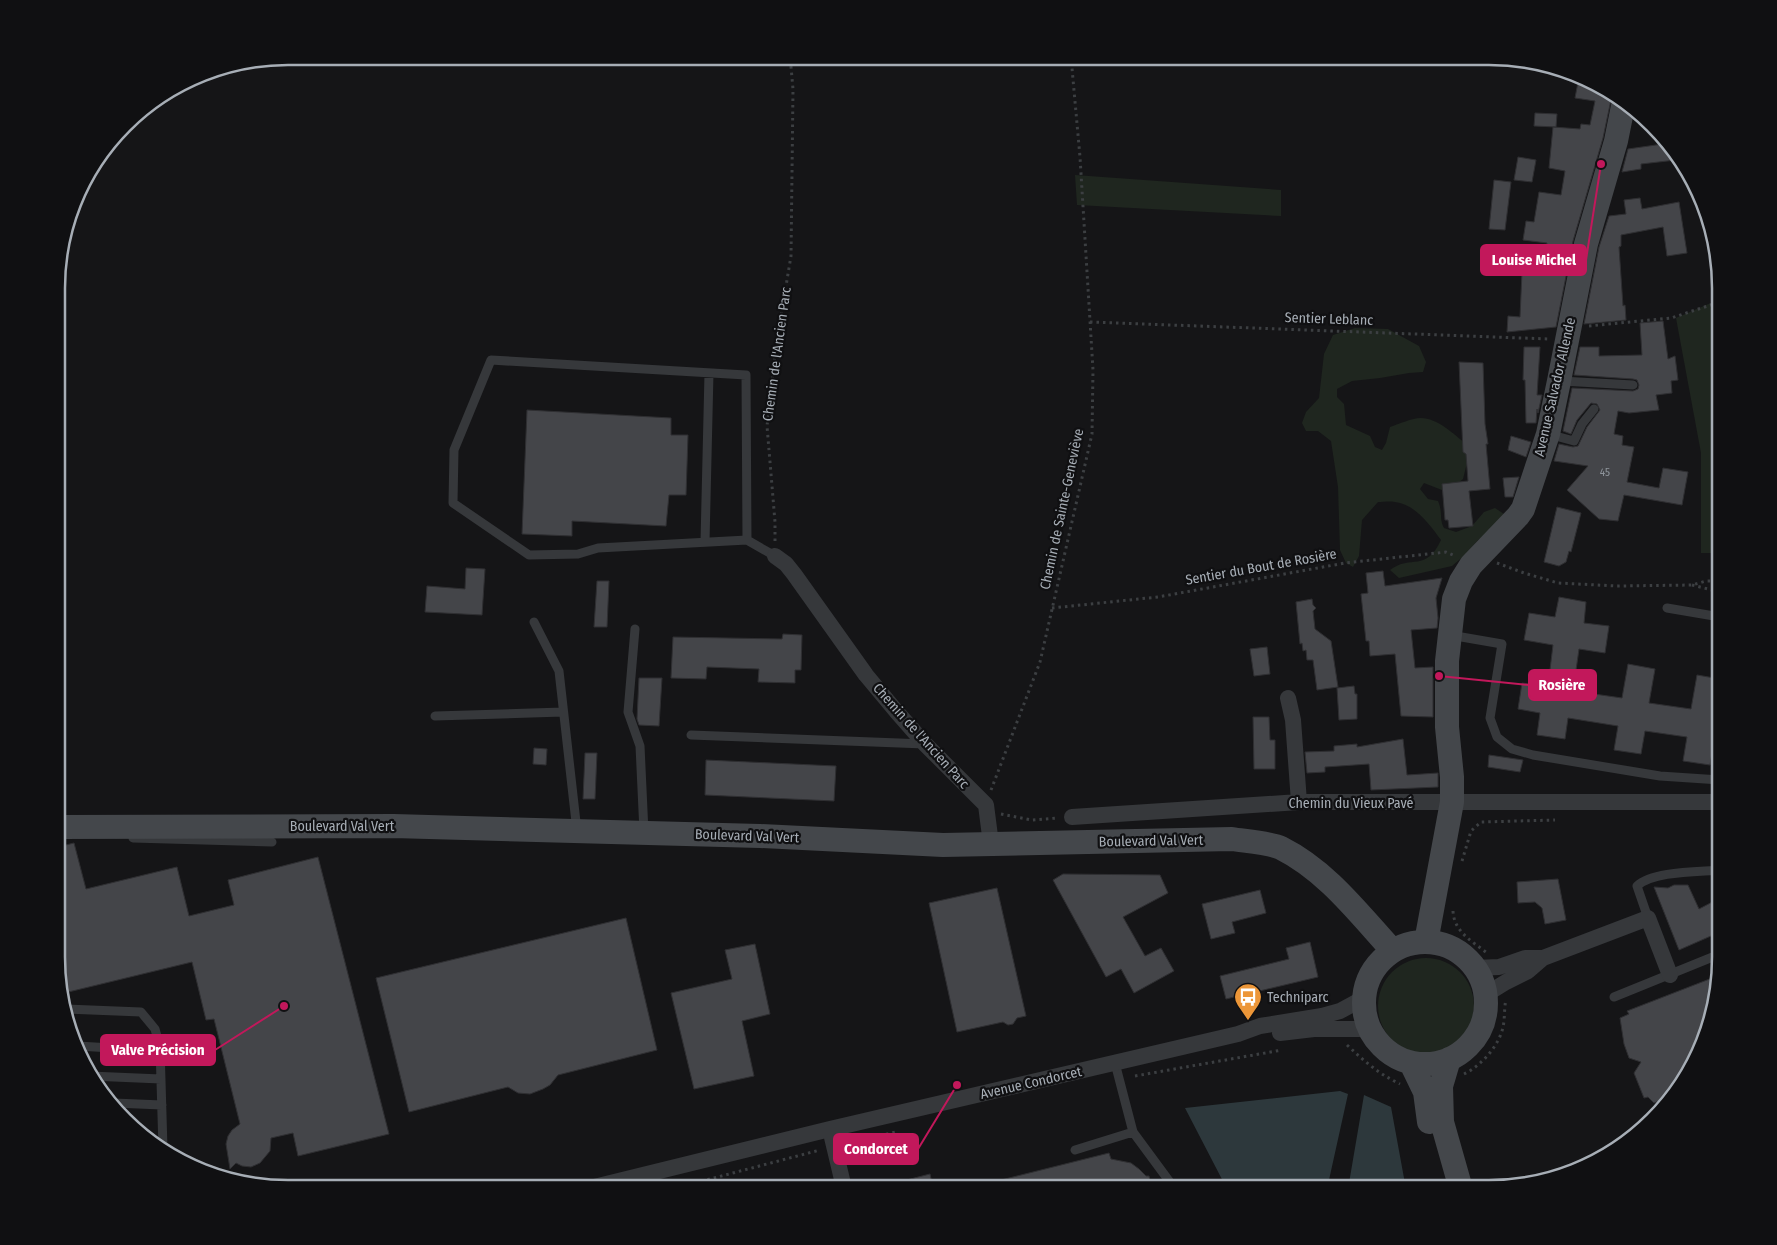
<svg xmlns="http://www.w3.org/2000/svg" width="1777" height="1245" font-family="'Fira Sans Condensed',sans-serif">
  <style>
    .green { fill: #1f261f }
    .water { fill: #2d383c }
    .building { fill: #444549; stroke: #2f2f32 }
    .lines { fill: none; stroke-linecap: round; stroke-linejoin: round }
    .path { stroke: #3c3f42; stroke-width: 3; stroke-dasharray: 2.5 4; stroke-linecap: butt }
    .lane { stroke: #36383b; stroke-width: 9 }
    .street { stroke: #36383b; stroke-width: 16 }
    .secondary { stroke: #44474b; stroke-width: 24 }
    .labels { text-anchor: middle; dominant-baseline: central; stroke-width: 4.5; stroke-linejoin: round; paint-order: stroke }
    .number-label { font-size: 11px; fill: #8e949b }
    .street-label { font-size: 14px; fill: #a7aeb6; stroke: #101012 }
    .poi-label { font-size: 14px; fill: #a7aeb6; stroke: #101012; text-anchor: start }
    .rim { fill: none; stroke: #a7aeb6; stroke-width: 2.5 }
    .leader { fill: none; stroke: #c2185b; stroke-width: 2 }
    .callout-dot { fill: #c2185b; stroke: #101012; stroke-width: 2 }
    .callout { fill: #c2185b; stroke: #c2185b; stroke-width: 2 }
    .callout-label { font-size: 15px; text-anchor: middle; font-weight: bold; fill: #fff }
  </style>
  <rect width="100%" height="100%" fill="#151517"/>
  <path class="green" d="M1075,175L1281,190V216L1077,205Z
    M1720,299V553H1701V453L1676,318Z
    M1355,328L1388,329L1419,346L1426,362L1423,372L1409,373L1380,378L1352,381L1337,389V397L1344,404L1346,425L1370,436L1375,447L1382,450L1386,443L1390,427C1399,424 1412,418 1421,418C1437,418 1454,434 1466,444L1467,463L1463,479L1447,492L1424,483L1420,489L1428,499L1438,501C1443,512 1439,519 1444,528L1456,532L1472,526L1484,512L1495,508L1504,514L1491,532L1478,540L1465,555L1452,566L1399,578L1390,570C1411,554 1426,573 1441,540C1430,525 1415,504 1395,502C1389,501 1383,502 1378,502L1362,520L1359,556L1353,567L1346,563L1340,550L1338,487L1331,441L1318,431H1306L1302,423L1306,412L1319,398L1324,354L1333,335Z
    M1378 1006a48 48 0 1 1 96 0a48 48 0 1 1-96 0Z"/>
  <path class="water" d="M1340,1091L1348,1094L1327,1189H1227L1185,1108Z
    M1364,1095L1391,1107L1406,1189H1348Z"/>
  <path class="building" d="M1579,77L1612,95L1603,138L1573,241L1556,327L1507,332L1508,316L1520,317L1522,272L1542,273L1547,243L1523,240L1526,221L1534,222L1539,192L1561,195L1565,171L1549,168L1553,127L1580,129L1581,124L1590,125L1595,101L1575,98Z
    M1535,113L1557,114L1556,127L1534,126Z
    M1663,144L1676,160L1641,164V169L1622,172L1628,149Z
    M1518,157L1536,160L1532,182L1514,180Z
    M1494,180L1511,182L1505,230L1489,229Z
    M1640,198L1642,209L1679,202L1687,253L1667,256L1663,227L1621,235V246L1619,247L1623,306L1625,305L1626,320L1584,324L1599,247L1609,216L1626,214L1624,200Z
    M1663,321L1668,359L1675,356L1678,380L1671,381L1672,393L1656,395L1659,410L1629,413L1618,411L1614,434L1623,436L1622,445L1634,447L1627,482L1659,488L1663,468L1688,472L1682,505L1624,495L1618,521L1599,519L1567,490L1588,466L1554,461L1559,444L1573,447L1578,446L1587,427L1600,410L1597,404L1591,403L1577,420L1571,434L1563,431L1572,388L1633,391L1638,389L1639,385L1637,380L1633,379L1574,375L1580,347H1599V356L1642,355L1640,323Z
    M1524,347H1540L1537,395H1542L1538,413L1537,409L1536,423H1526L1525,380H1523Z
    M1459,362L1483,363L1485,424L1488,444H1486L1490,489L1469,491L1473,526L1449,528L1448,520H1445L1442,484L1468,481L1466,454L1463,452Z
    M527,410L671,418V435H688L686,495H669L666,526L572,521V536L522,534Z
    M1511,436L1531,442L1526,457L1508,450Z
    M1519,477L1513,497H1505L1503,478Z
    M1557,507L1581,513L1571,552L1569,551L1566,562L1559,566L1544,562Z
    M466,568L485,569L482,615L425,612L427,586L465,589Z
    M1383,571L1385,586L1442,578L1436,598L1438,618L1437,628L1411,630L1415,668L1433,667V717L1401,716L1395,654L1370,656L1369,641H1366L1361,594L1368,593L1366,573Z
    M597,581H609L607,627H594Z
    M1559,597L1586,602L1584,623L1609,626L1605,653L1579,649L1573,691L1622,698L1628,664L1655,669L1649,703L1691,709L1697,675L1720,679V742L1714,741L1710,765L1683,761L1687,737L1645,731L1641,754L1614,750L1618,726L1568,718L1565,739L1537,735L1540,713L1518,709L1522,683L1546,686L1547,679L1549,678L1553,645L1524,640L1529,613L1555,617Z
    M1312,599L1313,605L1316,608L1313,611L1315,629L1331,641L1338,687L1317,690L1313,660H1307L1306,650L1303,651L1302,643L1300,644L1296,602Z
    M783,634L802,635L801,670H795V683L758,682L759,669L707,667L706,679L671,678L673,637L782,639Z
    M1267,647L1270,674L1254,676L1250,649Z
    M639,678H662L659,726L639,725L637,719Z
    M1354,686L1355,694H1357V719L1339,720L1337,688Z
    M1253,717H1269L1270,740H1275V769H1254Z
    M1403,739L1407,775L1438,773V787L1371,790L1369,764L1325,767V772L1307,773L1305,752L1334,751V746L1357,744V747Z
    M534,748L547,749L546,765L533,764Z
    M585,753H597L595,799H583Z
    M1489,755L1523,760L1520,772L1488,767Z
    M706,760L836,766L834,801L705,795Z
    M74,843L86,889L177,867L189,916L234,905L228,880L318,857L389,1134L298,1156L293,1133L271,1138L270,1151L260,1163L251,1167L242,1166L236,1163L230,1169L226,1144L228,1136L232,1130L240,1124L214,1019L206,1020L192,962L60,994L58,987V847Z
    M1063,874L1160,875L1168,893L1123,917L1145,956L1161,948L1174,971L1134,993L1121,969L1106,977L1053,880Z
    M1558,879L1566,920L1545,924L1542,908L1535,902L1518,903L1517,882Z
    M1674,885H1688L1699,909L1720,898V932L1679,950L1654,887L1668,888Z
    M997,888L1026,1016L1017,1018L1013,1024L1008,1025L1003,1022L957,1032L929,903Z
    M1260,890L1266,913L1232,922L1235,933L1211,939L1202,904Z
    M626,918L657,1050L558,1075L550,1085L543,1089L530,1094L518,1093L508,1087L409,1112L376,978Z
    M1310,942L1318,977L1226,999L1220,976L1289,959L1286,948Z
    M755,944L770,1014L742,1021L754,1076L694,1089L671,993L732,979L725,950Z
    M1720,975L1708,1032L1673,1098L1663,1102L1662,1100L1654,1103L1648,1097L1644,1098L1634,1073L1641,1062L1629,1058L1624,1044L1620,1018L1629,1014L1627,1011Z
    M1109,1153L1111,1159L1131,1163L1139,1169L1146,1176H1149L1152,1189H986L985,1184Z
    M930,1174L933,1189H892L891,1184Z"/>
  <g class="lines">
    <path class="path" d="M1090,322L1549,339
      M1589,326L1671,318L1720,302
      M775,541V522L767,426L776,346L791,256L793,89L790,56
      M1497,563L1524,573L1558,583L1617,586L1692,585L1706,581H1720
      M1692,585L1720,592
      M1052,608L1158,597L1345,563L1446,552L1455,556
      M991,790L1040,662L1092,434L1093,370L1080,157L1071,57
      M1001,814L1032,820L1057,818
      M1462,861L1471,831L1481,822L1555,820
      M1453,911C1454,932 1472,941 1487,953
      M1347,1045C1364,1061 1379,1074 1400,1084
      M1464,1074C1481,1066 1499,1046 1503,1027C1505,1018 1504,1008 1506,999
      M1135,1076L1282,1050
      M848,1143L896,1132
      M676,1188L820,1150"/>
    <path class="lane" d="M1561,381L1633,385
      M1548,434L1574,441L1582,424L1594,409
      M747,540L598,548L578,554L529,555L453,503L454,450L491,360L746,375L747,540L775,556
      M705,542L709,373
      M1667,608L1720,617
      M534,622L559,671L577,831
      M635,629L628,712L640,746L644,832
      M1450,635L1502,644L1490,718L1497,737L1512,749L1533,755L1660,776L1720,780
      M435,716L563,712
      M691,735L925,744
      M133,838L272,842
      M1648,918L1637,886C1653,871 1698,872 1720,870
      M1614,997L1720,954
      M66,1009L141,1012L155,1029L160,1047L163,1149
      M78,1046L161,1051
      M1115,1063L1133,1132L1175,1189
      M90,1076L161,1079
      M114,1103L162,1105
      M1075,1150L1133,1132"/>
    <path class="street" d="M775,556L786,564L794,574L866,675L896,711L925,744L986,805L991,844
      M1288,698L1293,720L1299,802
      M1072,817L1299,802H1720
      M1543,958L1648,918L1670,975
      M1475,968L1499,967L1525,958H1543L1528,971L1506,982L1485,995
      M1280,1033L1314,1029H1369
      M830,1129L844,1188
      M590,1188L830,1129L1238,1034L1260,1026L1322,1016L1340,1011L1364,998"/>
    <path class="secondary" d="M58,827L393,826L760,836L943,845L1232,839C1244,841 1271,843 1281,848C1327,871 1359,914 1393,951
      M1426,942L1452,802V777L1447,727V661L1454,599L1461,581L1471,565L1518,516L1523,509L1548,434L1559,381L1586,244L1616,141L1624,101
      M1364 1003a61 61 0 1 1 122 0a61 61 0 1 1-122 0Z
      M1449,1059L1441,1086L1442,1122L1461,1189
      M1411,1063L1425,1092L1429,1122"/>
  </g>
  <defs>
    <g id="bus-pin" transform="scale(1.4375)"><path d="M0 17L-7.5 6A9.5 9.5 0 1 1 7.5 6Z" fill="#ec9638" stroke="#101012"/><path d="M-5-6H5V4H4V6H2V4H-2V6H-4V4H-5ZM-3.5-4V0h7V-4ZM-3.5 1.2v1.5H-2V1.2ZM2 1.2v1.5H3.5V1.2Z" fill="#fff"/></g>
  </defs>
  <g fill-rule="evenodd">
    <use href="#bus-pin" x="1248" y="997"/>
  </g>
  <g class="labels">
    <g class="number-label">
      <text x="1605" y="472">45</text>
    </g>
    <g class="street-label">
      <text transform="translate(1329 319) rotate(2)">Sentier Leblanc</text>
      <text transform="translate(777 354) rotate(-82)">Chemin de l'Ancien Parc</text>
      <text transform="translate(1555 387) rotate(-77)">Avenue Salvador Allende</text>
      <text transform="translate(1062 509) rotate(-78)">Chemin de Sainte-Geneviève</text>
      <text transform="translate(1261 567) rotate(-10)">Sentier du Bout de Rosière</text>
      <text transform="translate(921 736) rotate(48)">Chemin de l'Ancien Parc</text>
      <text x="1351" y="803">Chemin du Vieux Pavé</text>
      <text x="342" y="826">Boulevard Val Vert</text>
      <text transform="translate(747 836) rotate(2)">Boulevard Val Vert</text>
      <text transform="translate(1151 841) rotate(-1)">Boulevard Val Vert</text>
      <text transform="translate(1031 1083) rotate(-13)">Avenue Condorcet</text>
    </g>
    <g class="poi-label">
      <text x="1267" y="997">Techniparc</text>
    </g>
  </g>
  <path d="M0 0H1777V1245H0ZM288 65H1489A223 223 0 0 1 1712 288V957A223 223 0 0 1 1489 1180H288A223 223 0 0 1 65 957V288A223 223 0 0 1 288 65Z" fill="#101012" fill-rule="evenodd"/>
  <path class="rim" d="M288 65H1489A223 223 0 0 1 1712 288V957A223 223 0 0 1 1489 1180H288A223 223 0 0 1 65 957V288A223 223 0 0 1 288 65Z"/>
  <path class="leader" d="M1601 164L1586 260M1439 676L1529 685M284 1006L215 1050M957 1085L918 1149"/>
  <g class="callout-dot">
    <circle cx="1601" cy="164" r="5"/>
    <circle cx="1439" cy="676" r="5"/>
    <circle cx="284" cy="1006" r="5"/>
    <circle cx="957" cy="1085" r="5"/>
  </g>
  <g class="callout">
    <rect x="1481" y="245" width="105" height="30" rx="5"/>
    <rect x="1529" y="670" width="67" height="30" rx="5"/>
    <rect x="101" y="1035" width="114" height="30" rx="5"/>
    <rect x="834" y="1134" width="84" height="30" rx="5"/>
  </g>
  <g class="callout-label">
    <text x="1534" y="265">Louise Michel</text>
    <text x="1562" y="690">Rosière</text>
    <text x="158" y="1055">Valve Précision</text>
    <text x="876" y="1154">Condorcet</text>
  </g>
</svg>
